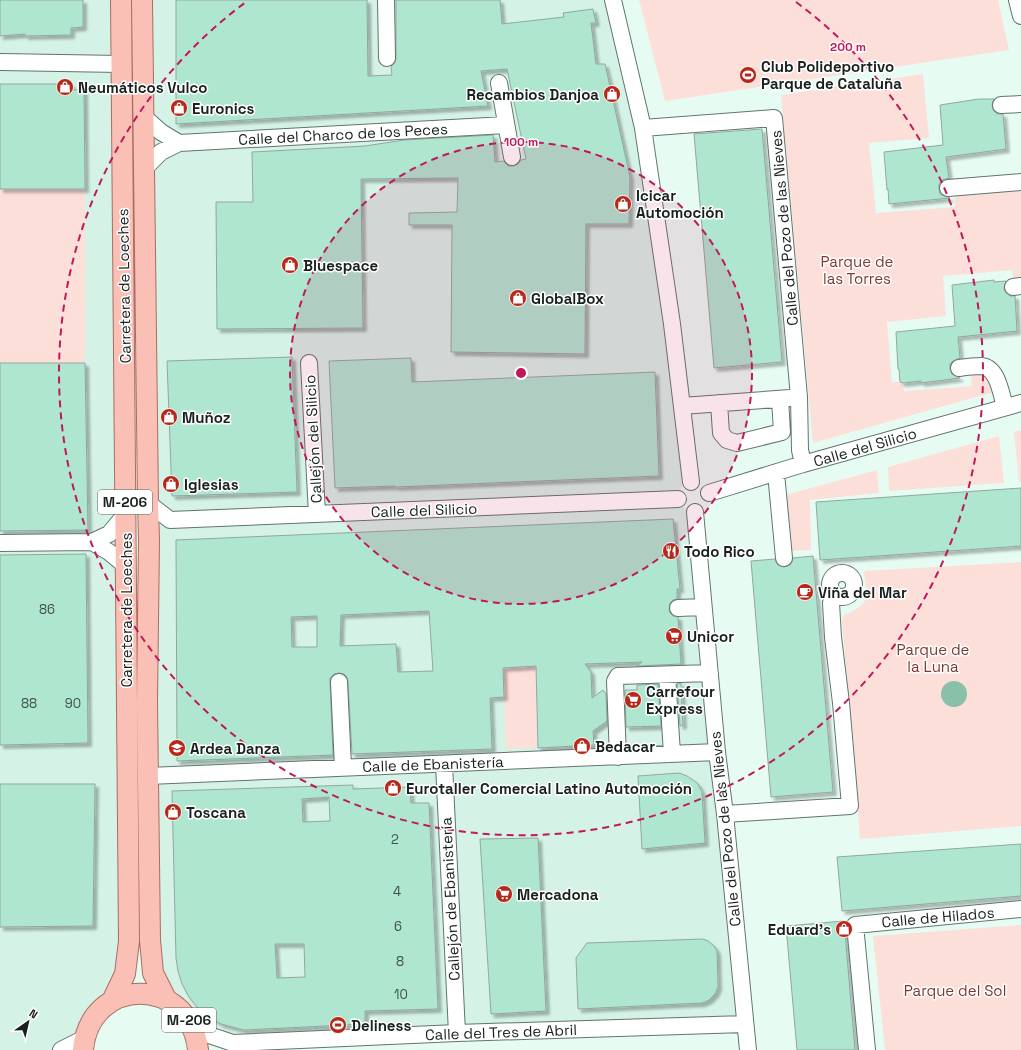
<svg xmlns="http://www.w3.org/2000/svg" width="1021" height="1050" font-family="'Space Grotesk',sans-serif">
  <style>
    .built { fill: #d4f2e6 }
    .green { fill: #fddfda }
    .water { fill: #88c0aa }
    .building { fill: #aee6d0; stroke: #92a79e; fill-rule: evenodd; filter: url(#shadow) }
    .lines { fill: none; stroke-linecap: round; stroke-linejoin: round }
    .minor-casing { stroke: #61756d; stroke-width: 18 }
    .major-casing { stroke: #a96d62; stroke-width: 22 }
    .minor { stroke: #fff; stroke-width: 16 }
    .major { stroke: #fac0b6; stroke-width: 20 }
    .ring { fill: none; stroke: #c2185b; stroke-width: 2; stroke-dasharray: 7 5 }
    .labels { text-anchor: middle; dominant-baseline: central; stroke-width: 3; stroke-linejoin: round; paint-order: stroke }
    .number-label { font-size: 13px; fill: #3e524a }
    .shield { fill: #fff; stroke: #5e6462; stroke-width: 1 }
    .shield-label { font-size: 14px; font-weight: bold; fill: #19211e }
    .poi-label { font-size: 15px; font-weight: bold; fill: #19211e; stroke: #fff; text-anchor: start }
    .street-label { font-size: 15px; fill: #19211e; stroke: #fff }
    .park-label { font-size: 15px; fill: #7d392f; stroke: #fff }
    .centre { fill: #c2185b; stroke: #fff; stroke-width: 2 }
    .ring-label { font-size: 12px; text-anchor: middle; font-weight: bold; fill: #c2185b; stroke: #fff; stroke-width: 3; stroke-linejoin: round; paint-order: stroke }
  </style>
  <defs>
    <filter id="shadow"><feDropShadow dx="3.5" dy="3.5" stdDeviation="1" flood-color="#0004"/></filter>
  </defs>
  <rect width="100%" height="100%" fill="#e6fcf3"/>
  <path class="built" d="M0,0H121L129,941L112,1001L61,1050H0Z
    M142,0H613L638,105L691,482L683,485L679,492L681,506L687,511L695,512L745,1024L478,1033L209,1035L153,973Z"/>
  <path class="green" d="M639,0H998L1009,50L665,101Z
    M923,74L929,138L869,143L876,213L955,207V193L1021,188V279L1013,280L1012,270L943,276L946,316L887,322L892,382H902L904,391L972,386L971,375L987,374L994,392L813,443L781,95Z
    M0,189H85V363H0Z
    M1021,430V482H1019L1014,432Z
    M999,436L1004,483L889,491L888,467Z
    M877,470L879,493L810,500L811,550L790,551L785,495Z
    M1021,562V826L860,839L842,620L844,615C872,603 867,598 864,571Z
    M536,666L538,748L506,749L503,668Z
    M1021,925V1050H885L873,936Z"/>
  <path class="water" d="M941 694a13 13 0 1 1 26 0a13 13 0 1 1-26 0Z"/>
  <path class="building" d="M0,0H83V27L71,28V35L25,36V34L0,36Z
    M176,0H367L368,76L392,75L391,66L395,63L396,58V0H500L502,24L564,17L563,13L593,9L596,23H591L596,64H605L630,177L629,224H586L585,354L451,352L452,225H409V213L457,212L458,178L361,179L363,328L217,329L216,202H253L252,152L365,146L404,140L493,135L495,162L504,161L508,166H513L518,164L521,160L526,159L507,69L481,71L488,106L176,124Z
    M0,84H72V90H84L85,189H0Z
    M979,99H994L992,105L993,110L997,114H1003L1006,149L946,157L949,178L942,180L939,184V189L940,194L944,196L950,198L889,204L888,189L887,190L884,152L943,145L940,105Z
    M762,129L782,362L714,368L694,134Z
    M994,280V282L1006,281L1004,288L1005,292L1010,296H1015L1017,331L958,337L960,358L953,361L950,364V369L952,374L960,378L921,383V381L903,383L900,382L899,369H898L896,332L955,326L952,285Z
    M292,357L297,492L172,496L167,361Z
    M411,358L412,382L655,372L659,476L395,487V486L335,488L329,361Z
    M0,363H85L88,530L0,531Z
    M1021,488V546L820,560L816,502Z
    M673,519L680,589H677V599L673,600L670,603L669,609L670,613L673,616L678,617L681,664L637,666L642,662L585,664L591,672L592,698L603,690L606,694L607,721L593,731L594,745L538,748L536,666L503,668L504,697L490,698L492,749L352,754L348,682L347,677L344,674L339,673L334,674L330,678V682L333,755L177,761L176,540ZM429,611L433,671L398,672L396,644L340,646L341,615ZM317,616V647H292L291,617Z
    M86,554L88,743L0,745V555Z
    M813,556L833,792L771,797L751,561L775,559L777,564L780,566L784,567L790,565L792,562L793,558Z
    M681,683L683,725L680,726L677,684Z
    M658,684L661,726L626,727L625,690H637V685Z
    M679,773L687,776L693,780L698,784L702,792L705,843L642,849L638,776Z
    M0,784H95L93,926L0,927Z
    M353,785V789L410,787L411,803H429L438,1009L365,1011V1024L244,1030L221,1024L209,1017L197,1007L189,997L182,984L178,971L176,958L172,791ZM329,797L330,821L303,822L302,799ZM275,944H304L305,977L277,978Z
    M538,838L546,1011L491,1014L480,839Z
    M1021,844V896L842,911L837,857Z
    M844,921L855,1050H797L786,926Z
    M703,939L708,941L714,946L717,951L718,987L715,994L709,1000L702,1003L578,1009L576,958L587,943Z"/>
  <g class="lines">
    <g class="minor-casing">
      <path id="minor" d="M386,0L387,58
        M613,0L643,128L672,324L691,482
        M1017,0L1021,16
        M0,62L121,64
        M499,83L512,157
        M1001,105L1021,104
        M144,117L161,132L179,143
        M643,128L774,118L799,397L800,450L803,464
        M145,168L161,152L179,143L506,125
        M948,188L1021,182
        M1013,287L1021,286
        M309,363L317,514
        M959,368C966,367 974,366 981,366C998,367 1001,394 1005,407
        M719,403L721,433L727,440L737,443L782,432L780,399
        M682,406L790,398
        M776,473L784,558
        M709,493L803,464L1021,403
        M148,503L170,520L678,499
        M695,512L717,752L725,814L748,1050
        M92,542L109,552L126,566
        M0,543L92,542L109,534L125,515
        M830 585a12 12 0 1 1 24 0a12 12 0 1 1-24 0Z
        M678,608L703,607
        M667,675L672,754
        M339,682L343,767
        M618,757L615,681L618,676L710,673
        M444,764L457,1033
        M148,776L717,752
        M725,814L850,806L841,703L833,637L831,603L834,595
        M193,1027L209,1035L233,1043L457,1033L745,1024
        M61,1050L85,1038
        M867,1050L855,925L1021,909"/>
    </g>
    <g class="major-casing">
      <path id="major" d="M142,0L148,503L149,540L147,702L150,940L153,973L166,999
        M112,1001L125,974L129,941L121,0
        M83,1050C90,975 190,975 198,1050"/>
    </g>
    <use href="#minor" class="minor"/>
    <use href="#major" class="major"/>
  </g>
  <circle cx="521" cy="373" r="231" fill="#c2185b" fill-opacity=".12"/>
  <g class="ring">
    <circle cx="521" cy="373" r="231"/>
    <path d="M796 2A462 462 0 1 1 246 2"/>
  </g>
  <defs>
    <g id="stadium-disc" transform="scale(0.9)"><circle r="9.5" fill="#b6281a" stroke="#fff"/><path d="M0-5a6.5 5 0 1 0 0 10a6.5 5 0 1 0 0-10ZM-3.5-1.8h7v3.6h-7Z" fill="#fff"/></g>
    <g id="shop-disc" transform="scale(0.9)"><circle r="9.5" fill="#b6281a" stroke="#fff"/><path d="M-5-2.5h2.3a2.7 3.5 0 0 1 5.4 0H5L5.5 6h-11ZM-1.5-2.5h3a1.5 2.3 0 0 0-3 0Z" fill="#fff"/></g>
    <g id="restaurant-disc" transform="scale(0.9)"><circle r="9.5" fill="#b6281a" stroke="#fff"/><path d="M-5-6h1v4h1v-4h1v4h1v-4h1v5L-1.5 .5V6h-2V.5L-5-1ZM5-6V6H3V1.5H1.5Q1.5-4 5-6Z" fill="#fff"/></g>
    <g id="cafe-disc" transform="scale(0.9)"><circle r="9.5" fill="#b6281a" stroke="#fff"/><path d="M-5.5-4.5H6V0H3Q3 3.5 0 3.5H-2.5Q-5.5 3.5-5.5 0ZM3-3.2v2h1.7v-2ZM-6 4.5H4V6H-6Z" fill="#fff"/></g>
    <g id="supermarket-disc" transform="scale(0.9)"><circle r="9.5" fill="#b6281a" stroke="#fff"/><path d="M-6-5.5h2.5l.6 2H6L4.5 2H-2.5L-4.4-4H-6ZM-1.5 3.2a1.3 1.3 0 1 0 .1 0ZM3 3.2a1.3 1.3 0 1 0 .1 0Z" fill="#fff"/></g>
    <g id="school-disc" transform="scale(0.9)"><circle r="9.5" fill="#b6281a" stroke="#fff"/><path d="M0-5L7-2L0 1L-7-2ZM-4 1L0 2.5L4 1V4Q0 6-4 4Z" fill="#fff"/></g>
  </defs>
  <g fill-rule="evenodd">
    <use href="#stadium-disc" x="748" y="75"/>
    <use href="#shop-disc" x="65" y="87"/>
    <use href="#shop-disc" x="612" y="94"/>
    <use href="#shop-disc" x="179" y="108"/>
    <use href="#shop-disc" x="623" y="204"/>
    <use href="#shop-disc" x="290" y="265"/>
    <use href="#shop-disc" x="518" y="298"/>
    <use href="#shop-disc" x="169" y="417"/>
    <use href="#shop-disc" x="171" y="484"/>
    <use href="#restaurant-disc" x="671" y="551"/>
    <use href="#cafe-disc" x="805" y="592"/>
    <use href="#supermarket-disc" x="674" y="636"/>
    <use href="#supermarket-disc" x="633" y="700"/>
    <use href="#shop-disc" x="582" y="746"/>
    <use href="#school-disc" x="177" y="748"/>
    <use href="#shop-disc" x="393" y="788"/>
    <use href="#shop-disc" x="173" y="812"/>
    <use href="#supermarket-disc" x="504" y="894"/>
    <use href="#shop-disc" x="844" y="929"/>
    <use href="#stadium-disc" x="338" y="1025"/>
  </g>
  <g class="labels">
    <g class="number-label">
      <text x="47" y="609">86</text>
      <text x="29" y="703">88</text>
      <text x="73" y="703">90</text>
      <text x="395" y="839">2</text>
      <text x="397" y="891">4</text>
      <text x="398" y="926">6</text>
      <text x="400" y="961">8</text>
      <text x="401" y="994">10</text>
    </g>
    <g class="shield">
      <rect x="98" y="490" width="54" height="24" rx="3"/>
      <rect x="162" y="1008" width="54" height="24" rx="3"/>
    </g>
    <g class="shield-label">
      <text x="125" y="502">M-206</text>
      <text x="189" y="1020">M-206</text>
    </g>
    <g class="poi-label">
      <text x="761" y="66">Club Polideportivo<tspan x="761" dy="17">Parque de Cataluña</tspan></text>
      <text x="78" y="87">Neumáticos Vulco</text>
      <text x="599" y="94" text-anchor="end">Recambios Danjoa</text>
      <text x="192" y="108">Euronics</text>
      <text x="636" y="195">Icicar<tspan x="636" dy="17">Automoción</tspan></text>
      <text x="303" y="265">Bluespace</text>
      <text x="531" y="298">GlobalBox</text>
      <text x="182" y="417">Muñoz</text>
      <text x="184" y="484">Iglesias</text>
      <text x="684" y="551">Todo Rico</text>
      <text x="818" y="592">Viña del Mar</text>
      <text x="687" y="636">Unicor</text>
      <text x="646" y="691">Carrefour<tspan x="646" dy="17">Express</tspan></text>
      <text x="595" y="746">Bedacar</text>
      <text x="190" y="748">Ardea Danza</text>
      <text x="406" y="788">Eurotaller Comercial Latino Automoción</text>
      <text x="186" y="812">Toscana</text>
      <text x="517" y="894">Mercadona</text>
      <text x="831" y="929" text-anchor="end">Eduard's</text>
      <text x="351" y="1025">Deliness</text>
    </g>
    <g class="street-label">
      <text transform="translate(343 134) rotate(-3)">Calle del Charco de los Peces</text>
      <text transform="translate(784 228) rotate(-95)">Calle del Pozo de las Nieves</text>
      <text transform="translate(124 286) rotate(-91)">Carretera de Loeches</text>
      <text transform="translate(313 439) rotate(-93)">Callejón del Silicio</text>
      <text transform="translate(865 447) rotate(-16)">Calle del Silicio</text>
      <text transform="translate(424 510) rotate(-2)">Calle del Silicio</text>
      <text transform="translate(126 610) rotate(-90)">Carretera de Loeches</text>
      <text transform="translate(433 764) rotate(-2)">Calle de Ebanistería</text>
      <text transform="translate(725 829) rotate(-96)">Calle del Pozo de las Nieves</text>
      <text transform="translate(450 899) rotate(-93)">Callejón de Ebanistería</text>
      <text transform="translate(938 917) rotate(-5)">Calle de Hilados</text>
      <text transform="translate(501 1032) rotate(-2)">Calle del Tres de Abril</text>
    </g>
    <g class="park-label">
      <text x="857" y="261">Parque de<tspan x="857" dy="17">las Torres</tspan></text>
      <text x="933" y="649">Parque de<tspan x="933" dy="17">la Luna</tspan></text>
      <text x="955" y="990">Parque del Sol</text>
    </g>
  </g>
  <circle cx="521" cy="373" r="6" class="centre"/>
  <g class="ring-label">
    <text x="848" y="51">200 m</text>
    <text x="521" y="146">100 m</text>
  </g>
  <g transform="translate(28 1022) rotate(34)" stroke="#ffffff" stroke-width="3" paint-order="stroke">
  <path d="M0-3L7 15L0 10L-7 15Z" fill="#19211e"/>
  <text y="-6" font-size="11" font-weight="bold" text-anchor="middle" fill="#19211e">N</text>
  </g>
</svg>
